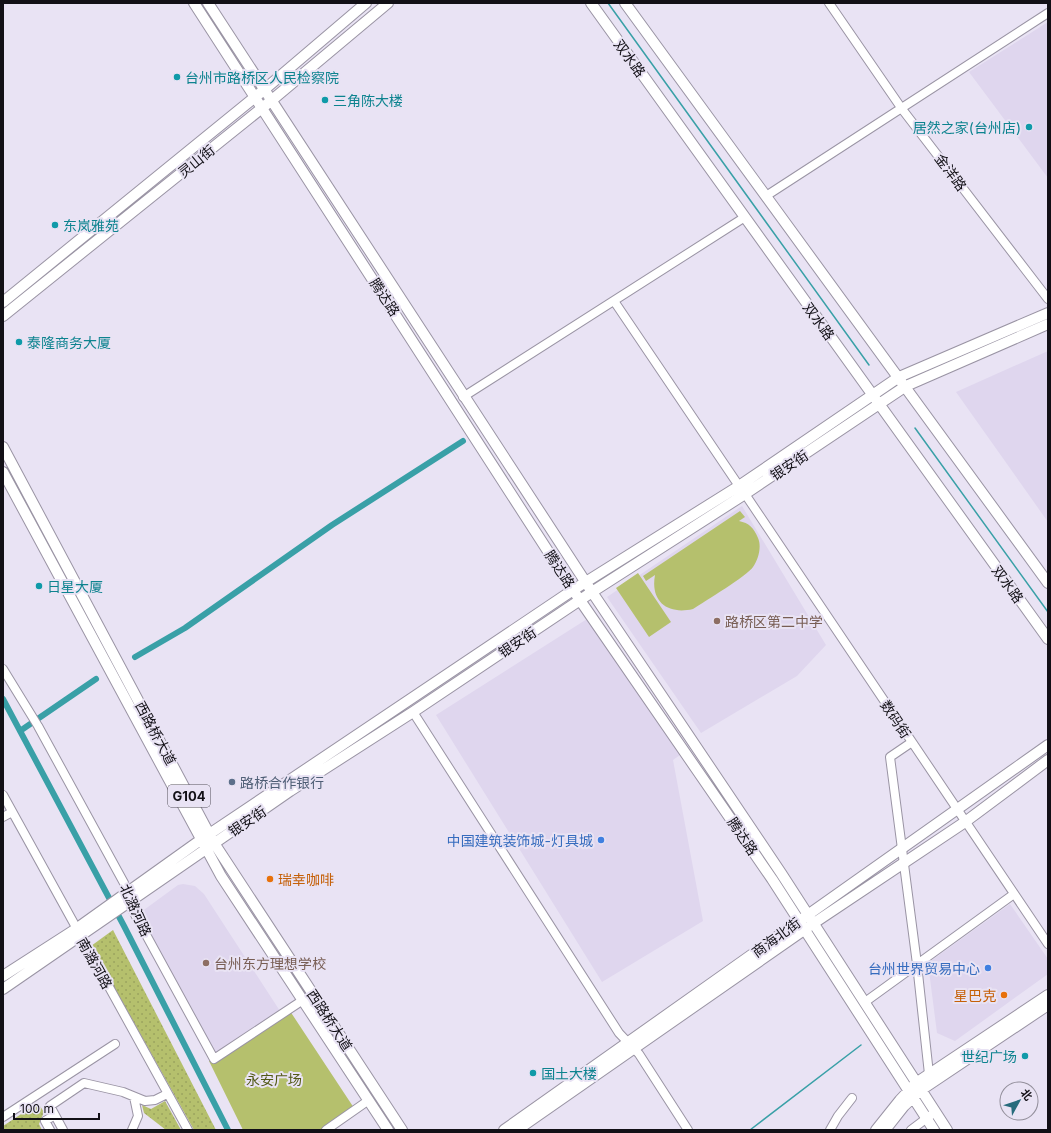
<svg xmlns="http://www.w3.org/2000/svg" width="1051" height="1133" font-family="Inter,'Noto Sans SC',sans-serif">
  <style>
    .built { fill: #dfd6ee }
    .grass { fill: url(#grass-dots) }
    .park { fill: #b5c06d }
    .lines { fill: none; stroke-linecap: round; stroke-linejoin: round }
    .stream { stroke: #39a0a7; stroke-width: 1.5 }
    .canal { stroke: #39a0a7; stroke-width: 6 }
    .minor-casing { stroke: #9a94a4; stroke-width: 10 }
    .major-casing { stroke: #9a94a4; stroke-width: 12 }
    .minor { stroke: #fff; stroke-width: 8 }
    .major { stroke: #fff; stroke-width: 10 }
    .culture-dot { fill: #0f9aa8; stroke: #e9e3f4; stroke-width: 1.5 }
    .education-dot { fill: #8d6e63; stroke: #e9e3f4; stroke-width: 1.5 }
    .service-dot { fill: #5c6f8a; stroke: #e9e3f4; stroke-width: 1.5 }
    .shop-dot { fill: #3f7fe0; stroke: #e9e3f4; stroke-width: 1.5 }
    .food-dot { fill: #e8710a; stroke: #e9e3f4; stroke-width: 1.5 }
    .labels { text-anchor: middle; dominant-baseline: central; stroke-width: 4; stroke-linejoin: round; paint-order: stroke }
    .shield { fill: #e9e3f4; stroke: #524f59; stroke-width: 1 }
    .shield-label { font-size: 13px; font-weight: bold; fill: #121016 }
    .street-label { font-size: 14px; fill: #121016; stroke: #e9e3f4 }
    .culture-label { font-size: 14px; fill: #0d838f; stroke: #e9e3f4; text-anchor: start }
    .education-label { font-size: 14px; fill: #785e54; stroke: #e9e3f4; text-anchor: start }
    .service-label { font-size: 14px; fill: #4e5e75; stroke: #e9e3f4; text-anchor: start }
    .shop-label { font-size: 14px; fill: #366cbe; stroke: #e9e3f4; text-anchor: end }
    .food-label { font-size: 14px; fill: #c56008; stroke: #e9e3f4; text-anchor: start }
    .park-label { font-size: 14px; fill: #525916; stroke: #e9e3f4 }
  </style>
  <defs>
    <pattern id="grass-dots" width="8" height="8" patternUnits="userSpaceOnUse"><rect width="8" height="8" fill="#b5c06d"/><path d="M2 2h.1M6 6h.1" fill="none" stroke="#9ba45e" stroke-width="1.8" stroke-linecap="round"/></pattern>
  </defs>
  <rect width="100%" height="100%" fill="#e9e3f4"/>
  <path class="built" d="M1048,22V178L969,72Z
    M1048,351V522L956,392Z
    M742,506L826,645L797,676L701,733L607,597Z
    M587,619L680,755L673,760L703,921L602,982L436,715Z
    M183,884L195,886L204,894L280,1011L214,1055L137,915L178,885Z
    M1010,904L1048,959V974L955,1041L937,1033L928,963Z"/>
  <path class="grass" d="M113,930L216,1130H194L91,946Z
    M165,1101L181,1130H166L144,1113L142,1105L151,1109Z
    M38,1103L44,1112L39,1124L42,1130H3V1126Z"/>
  <path class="park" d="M740,511L745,517L739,521C749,523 754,528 758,538C762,547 758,560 753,567C748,575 704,602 693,609C668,615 650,602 655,575L646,581L643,576Z
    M638,573L671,622L649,637L616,588Z
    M288,1008L354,1108L321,1130H243L209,1061Z"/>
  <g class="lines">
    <path class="stream" d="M608,3L869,365
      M915,428L1048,612
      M750,1130L861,1045"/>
    <path class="canal" d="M135,657L185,628L332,525L463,441
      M3,699L124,926L228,1130
      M20,731L96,679"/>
    <g class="minor-casing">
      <path id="minor" d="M829,3L902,109L1048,299
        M766,196L1048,13
        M614,301L739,486
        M463,397L745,217
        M745,494L1048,944
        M3,669L38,726L124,883L132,909L214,1059L303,1000
        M413,712L619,1033L639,1054L688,1130
        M912,742L890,757L917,964L929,1074
        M3,795L188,1130
        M3,817L12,812
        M865,1002L1014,894
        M3,1117L115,1044
        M50,1130L45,1121L55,1115
        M63,1130L50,1106L84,1083L123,1092L145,1101L155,1100L167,1094
        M132,1130L138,1116L134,1097
        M326,1130L369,1100
        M830,1130L838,1116L852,1098
        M911,1130L931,1115"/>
    </g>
    <g class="major-casing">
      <path id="major" d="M194,3L573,590L772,879L934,1130
        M208,3L592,592L781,873L947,1130
        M591,3L1048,639
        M625,3L1048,583
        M3,302L265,89L366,3
        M3,316L272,100L388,3
        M3,447L214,843L402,1130
        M3,472L221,876L388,1130
        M3,976L76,929L202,839L573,590L739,486L899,377L1048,313
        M3,989L290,791L413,712L592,592L745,494L906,386L1048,324
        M504,1130C686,1003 866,873 1048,745
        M517,1130L814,923L965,822L1048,760
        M876,1130L900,1100L916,1083L1048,995
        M885,1130L904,1106L921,1090L1048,1005"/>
    </g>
    <use href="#minor" class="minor"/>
    <use href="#major" class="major"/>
  </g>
  <g class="culture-dot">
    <circle cx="177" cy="77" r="4"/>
    <circle cx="325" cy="100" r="4"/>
    <circle cx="1029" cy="127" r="4"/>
    <circle cx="55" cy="225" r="4"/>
    <circle cx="19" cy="342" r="4"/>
    <circle cx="39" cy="586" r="4"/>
    <circle cx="1025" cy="1056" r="4"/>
    <circle cx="533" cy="1073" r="4"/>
  </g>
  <g class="education-dot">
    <circle cx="717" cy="621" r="4"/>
    <circle cx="206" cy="963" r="4"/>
  </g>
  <circle class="service-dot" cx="232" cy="782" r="4"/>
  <g class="shop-dot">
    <circle cx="601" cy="840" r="4"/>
    <circle cx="988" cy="968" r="4"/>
  </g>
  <g class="food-dot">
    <circle cx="270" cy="879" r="4"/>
    <circle cx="1004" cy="995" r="4"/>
  </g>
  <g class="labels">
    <rect class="shield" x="168" y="785" width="42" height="22" rx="3"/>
    <g class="shield-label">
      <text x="189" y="796">G104</text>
    </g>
    <g class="street-label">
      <text transform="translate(630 58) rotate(54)">双水路</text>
      <text transform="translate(196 161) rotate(-39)">灵山街</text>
      <text transform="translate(951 172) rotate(53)">金洋路</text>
      <text transform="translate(385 297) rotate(57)">腾达路</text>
      <text transform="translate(819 321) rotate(54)">双水路</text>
      <text transform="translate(789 465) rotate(-34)">银安街</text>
      <text transform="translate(560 569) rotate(57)">腾达路</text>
      <text transform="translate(1008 584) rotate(54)">双水路</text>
      <text transform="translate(517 642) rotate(-34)">银安街</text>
      <text transform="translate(896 719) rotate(56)">数码街</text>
      <text transform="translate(156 733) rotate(62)">西路桥大道</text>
      <text transform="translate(247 821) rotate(-34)">银安街</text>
      <text transform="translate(743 836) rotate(56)">腾达路</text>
      <text transform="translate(136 910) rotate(66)">北潞河路</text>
      <text transform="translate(776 937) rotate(-36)">商海北街</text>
      <text transform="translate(95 963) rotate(61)">南潞河路</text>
      <text transform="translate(330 1020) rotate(57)">西路桥大道</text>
    </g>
    <g class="culture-label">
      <text x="185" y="77">台州市路桥区人民检察院</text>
      <text x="333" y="100">三角陈大楼</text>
      <text x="1021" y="127" text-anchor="end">居然之家(台州店)</text>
      <text x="63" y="225">东岚雅苑</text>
      <text x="27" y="342">泰隆商务大厦</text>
      <text x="47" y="586">日星大厦</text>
      <text x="1017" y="1056" text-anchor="end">世纪广场</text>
      <text x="541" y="1073">国土大楼</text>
    </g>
    <g class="education-label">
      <text x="725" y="621">路桥区第二中学</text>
      <text x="214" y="963">台州东方理想学校</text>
    </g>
    <g class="service-label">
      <text x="240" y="782">路桥合作银行</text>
    </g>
    <g class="shop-label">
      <text x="593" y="840">中国建筑装饰城-灯具城</text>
      <text x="980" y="968">台州世界贸易中心</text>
    </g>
    <g class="food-label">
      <text x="278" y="879">瑞幸咖啡</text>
      <text x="996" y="995" text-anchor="end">星巴克</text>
    </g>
    <g class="park-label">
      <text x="274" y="1079">永安广场</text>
    </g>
  </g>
  <rect width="1051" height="1133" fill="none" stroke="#121016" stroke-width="8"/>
  <g transform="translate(1019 1101) rotate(50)"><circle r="19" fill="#e9e3f4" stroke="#938f9b"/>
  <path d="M0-3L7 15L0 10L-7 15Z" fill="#276b7c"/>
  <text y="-6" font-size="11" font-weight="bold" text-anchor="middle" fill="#121016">北</text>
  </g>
  <path d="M14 1113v6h85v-6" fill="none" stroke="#121016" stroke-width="2"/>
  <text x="20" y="1113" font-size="12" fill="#121016" stroke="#e9e3f4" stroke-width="3" paint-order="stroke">100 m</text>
</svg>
